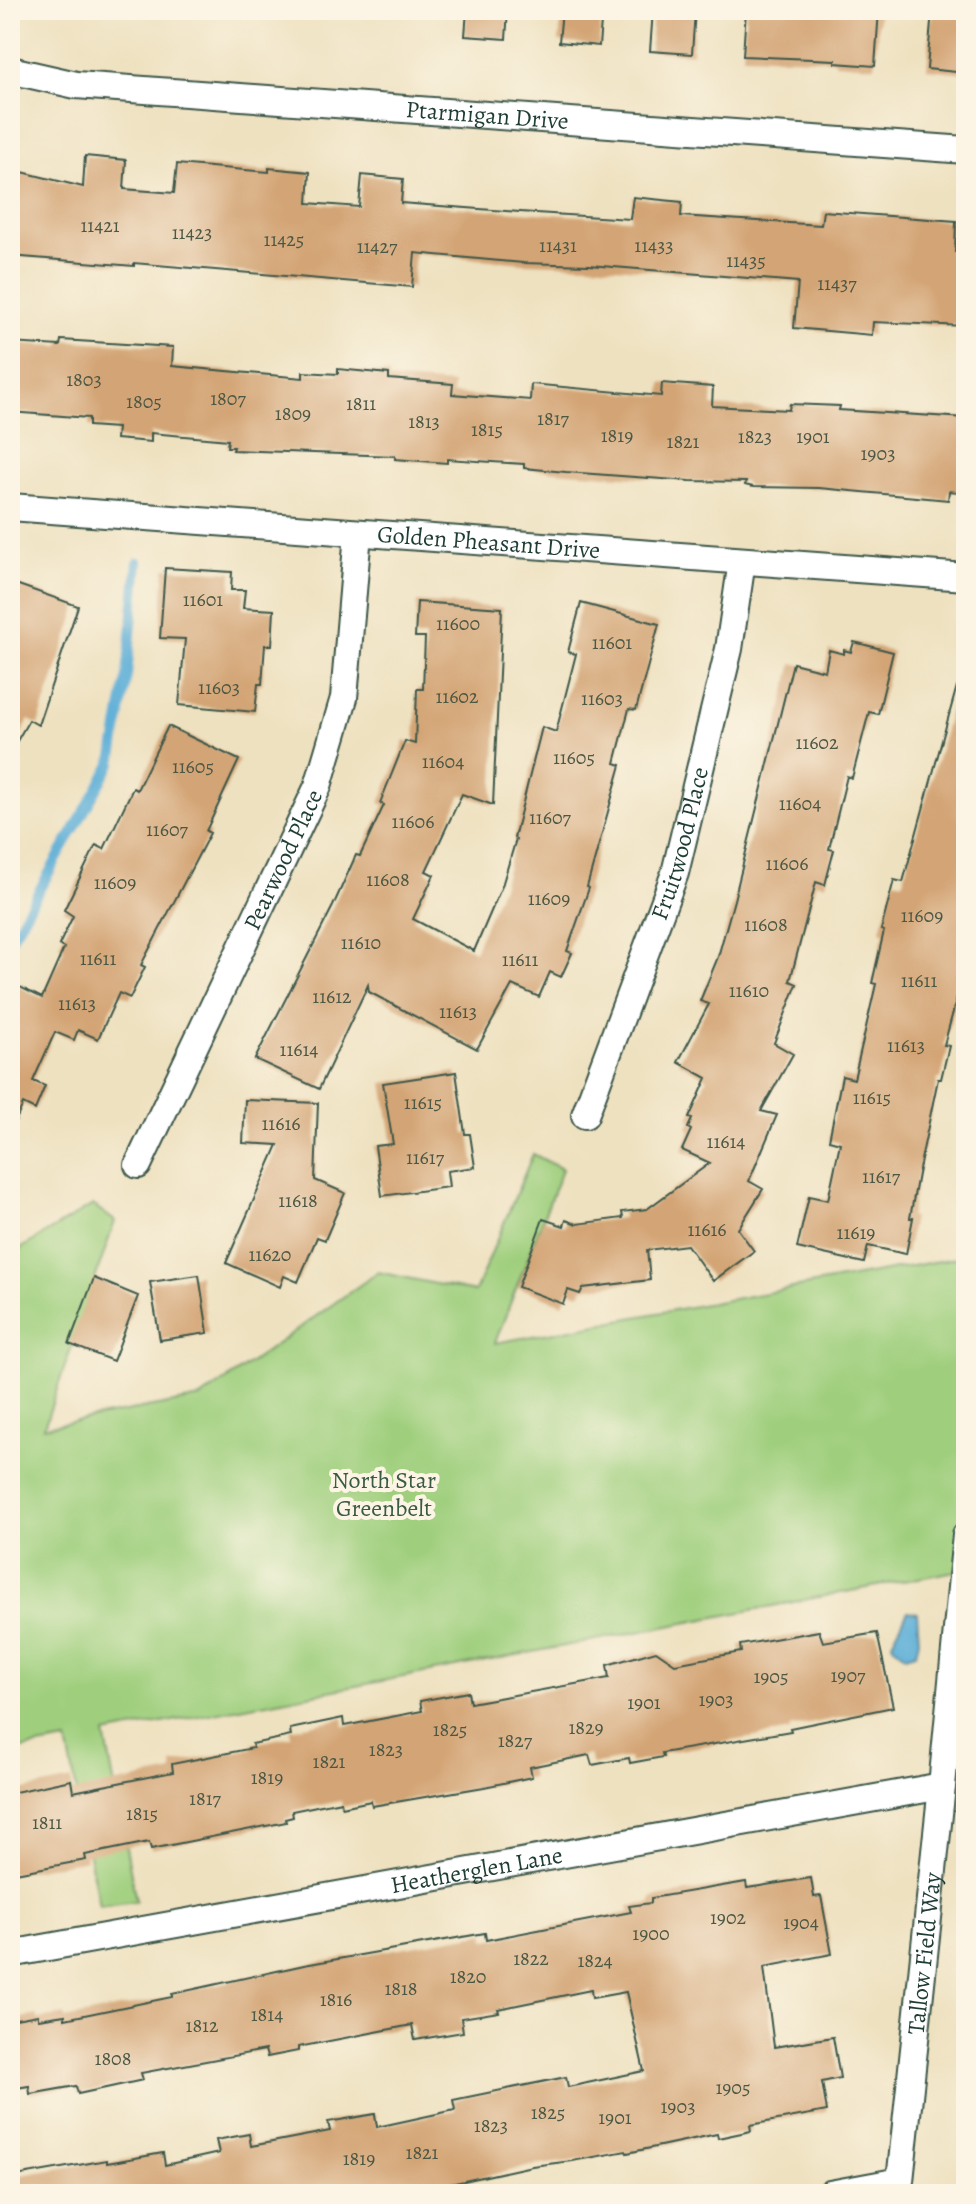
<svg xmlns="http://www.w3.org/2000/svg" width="976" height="2204" font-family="Alegreya,serif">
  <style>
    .green { fill: #9fcf7d; stroke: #5f8658; stroke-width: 2 }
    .water { fill: #5caed7; stroke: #3e7686; stroke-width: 2 }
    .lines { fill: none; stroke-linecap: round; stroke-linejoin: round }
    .stream { stroke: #5caed7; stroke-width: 10 }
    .building { fill: #d3a475 }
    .street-casing { stroke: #3e5649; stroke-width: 30 }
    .street { stroke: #fff; stroke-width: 26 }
    .labels { text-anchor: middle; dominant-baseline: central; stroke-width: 8; stroke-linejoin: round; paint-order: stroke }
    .number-label { font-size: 20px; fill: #4c5744 }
    .street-label { font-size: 24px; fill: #1f3d34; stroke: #fcf5e5 }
    .park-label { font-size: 24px; fill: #395a43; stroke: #fcf5e5 }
  </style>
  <rect width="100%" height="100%" fill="#fcf5e5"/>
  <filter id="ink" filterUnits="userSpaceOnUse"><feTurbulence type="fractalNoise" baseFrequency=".0125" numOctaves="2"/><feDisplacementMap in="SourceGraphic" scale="16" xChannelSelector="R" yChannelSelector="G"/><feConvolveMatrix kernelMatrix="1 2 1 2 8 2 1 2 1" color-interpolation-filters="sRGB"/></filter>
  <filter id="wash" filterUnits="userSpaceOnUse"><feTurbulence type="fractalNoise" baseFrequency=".006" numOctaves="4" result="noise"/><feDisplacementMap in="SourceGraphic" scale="32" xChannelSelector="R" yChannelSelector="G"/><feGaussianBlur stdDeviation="1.8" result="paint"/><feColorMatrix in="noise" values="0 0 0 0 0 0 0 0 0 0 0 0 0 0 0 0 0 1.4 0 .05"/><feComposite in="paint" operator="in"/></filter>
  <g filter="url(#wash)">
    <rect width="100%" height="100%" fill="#eee1c0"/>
    <path class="green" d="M533,1154L562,1169L495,1343L966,1256V1569L105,1734L136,1901L99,1906L67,1741L10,1751V1255L93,1205L115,1221L44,1427L201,1398L378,1272L475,1292Z"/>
    <path class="water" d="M908,1611L917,1613L919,1640L916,1653L906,1656L893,1646L892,1642Z"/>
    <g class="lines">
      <path class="stream" d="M10,941L112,763L127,676L138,562"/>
    </g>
    <g id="blocks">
      <path class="building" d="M467,10H508L506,39L465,36Z
        M562,10H602L599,46L559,42Z
        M653,10H695L692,54L650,51Z
        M746,10H879L875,66L835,63V60L743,56Z
        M932,10H966V73L927,69Z
        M85,156L126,160L124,189L174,193L177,164L269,172V168L310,172L308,203L359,207L362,175L403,179L401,203L520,212L630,219L633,197L682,202L681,216L821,225L823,211L956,221L955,252H966L965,326L873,322L872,335L794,328L798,282L589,265L523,263L415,253L412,287L134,263V266L10,256V169L83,187Z
        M61,340L173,347L172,366L303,378V372L338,374V369L389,374V379L453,384L452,394L530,400L531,384L661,396L662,383L713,387L712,406L789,410L790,404L840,406L839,410L966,418V476H959L958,492L949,491L948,500L819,488L753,487L745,485L746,482L690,481L566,472L524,468V464L447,459V463L395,459V456L233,450L234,447H227L228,440L151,433V442L116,439L117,428L89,426V418L10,412V343L60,346Z
        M165,568L232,572L231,590H245L243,608L274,610L272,645H265L262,684H258L255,712L179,705L185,639L160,638Z
        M10,582L78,606L38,725L29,720L10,753Z
        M417,602L502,608L493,805L462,794L426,871L434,875L413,919L474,951L502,886L516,839L514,838L542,727L556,732L576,654L568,652L581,603L659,624L636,710L629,709L615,763L621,765L587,887L589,888L567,951L572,953L561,977L550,972L539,997L512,985L477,1049L369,992L368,985L319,1089L255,1059L333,906L356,855L360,856L384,805L380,803L405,741L415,744L417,689H423L425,637H415Z
        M854,642L893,652L878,714L869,712L852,778L847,776L829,849L834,850L825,885L816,882L790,981L797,984L774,1043L793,1054L761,1111L777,1115L749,1181L763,1189L738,1229L754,1251L713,1281L687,1245L647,1250L650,1280L583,1288L580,1294L568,1290L563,1304L518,1287L543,1219L564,1226L566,1220L577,1224L623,1218L622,1212L647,1209L710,1163L682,1150L691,1130L688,1128L692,1119L689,1118L707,1078L678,1062L709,1004L700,1001L718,957L734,900L793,663L825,671L829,650L844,654V650L851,652Z
        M957,686L966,687V992L959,990L944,1045L949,1046L941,1079H938L918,1174L910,1218H913L906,1254L868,1246L864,1263L797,1248L809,1196L828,1200L840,1143L829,1140L842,1076L854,1079L876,984L872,983L884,931L881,930L894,880L903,882Z
        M168,726L239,760L206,831L210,833L141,965L145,967L130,998L119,993L98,1039L78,1030L74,1040L55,1032L33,1081L45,1086L35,1110L23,1104L10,1133V982L42,998L64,948L59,945L73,916L64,910L96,845L104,849L133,788L137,790Z
        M456,1072L465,1134H470L475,1167L447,1171L449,1187L382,1196L375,1146L393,1144L383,1083Z
        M245,1100L318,1103L315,1180L345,1193L325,1240L317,1237L298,1282L284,1276L280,1287L226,1263L278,1145L243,1143Z
        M199,1275L208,1333L160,1340L150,1282Z
        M94,1278L138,1296L113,1361L69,1344Z
        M819,1631L823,1642L877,1633L893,1707L790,1728L791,1731L662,1753L663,1757L630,1763L629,1758L592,1765L589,1755L530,1767L532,1777L484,1787L372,1806L371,1801L342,1807L341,1801L292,1811L293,1817L285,1819L286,1822L151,1849L149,1842L85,1855L86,1860L10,1874V1793L71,1780L73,1792L173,1772L172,1764L253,1748L252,1744L291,1736L290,1729L343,1718L344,1726L422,1711L420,1701L468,1692L470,1703L609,1678L607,1665L656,1651L675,1664L741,1652L740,1645Z
        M811,1878L814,1897L821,1896L832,1954L764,1967L774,2047L833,2037L840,2078L822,2082L827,2111L750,2125L751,2131L718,2138L717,2134L627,2153L626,2151L572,2161L532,2166L437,2187L389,2186L390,2194H10V2177L107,2160V2163L163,2153L165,2165L219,2153L216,2140L249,2134L251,2146L330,2131L328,2122L375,2114L377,2127L455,2110L453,2100L566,2077L568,2087L644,2071L626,1992L592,1998L591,1990L498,2009L499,2012L461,2018L463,2032L415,2040L412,2025L298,2047V2051L267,2057L265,2050L141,2073L143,2080L78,2094L76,2086L30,2094L29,2086L10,2089V2020L38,2015V2019L65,2015V2019L172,1997V1994L304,1965L485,1933L486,1940L631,1912L629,1906L651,1903V1898L746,1882L747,1888Z"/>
    </g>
  </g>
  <g filter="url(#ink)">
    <use href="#blocks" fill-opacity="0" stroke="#3e5649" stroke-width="2"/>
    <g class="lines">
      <g class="street-casing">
        <g id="street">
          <path id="s1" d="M10,70L76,85L966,150"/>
          <path id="s2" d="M10,507L966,577"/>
          <path id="s3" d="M585,1115L675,873L729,649L742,561"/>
          <path id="s4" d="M138,1165L318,786L344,698L358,533"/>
          <path id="s5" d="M10,1954L942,1786"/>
          <path id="s6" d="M830,2194L900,2181L942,1786L966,1535"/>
        </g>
      </g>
      <use href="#street" class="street"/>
    </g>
  </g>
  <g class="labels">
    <g class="number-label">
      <text x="100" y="225">11421</text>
      <text x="192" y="232">11423</text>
      <text x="284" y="239">11425</text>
      <text x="558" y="245">11431</text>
      <text x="654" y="245">11433</text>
      <text x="377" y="246">11427</text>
      <text x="746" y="260">11435</text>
      <text x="837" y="283">11437</text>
      <text x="84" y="379">1803</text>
      <text x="228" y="398">1807</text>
      <text x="144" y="401">1805</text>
      <text x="361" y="403">1811</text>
      <text x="293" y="413">1809</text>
      <text x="553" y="418">1817</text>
      <text x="424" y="421">1813</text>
      <text x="487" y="429">1815</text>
      <text x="617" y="435">1819</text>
      <text x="755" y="436">1823</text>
      <text x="813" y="436">1901</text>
      <text x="683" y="441">1821</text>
      <text x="878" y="453">1903</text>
      <text x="203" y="599">11601</text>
      <text x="458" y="623">11600</text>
      <text x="612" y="642">11601</text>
      <text x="219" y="687">11603</text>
      <text x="457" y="696">11602</text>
      <text x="602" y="698">11603</text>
      <text x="817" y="742">11602</text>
      <text x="574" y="757">11605</text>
      <text x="443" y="761">11604</text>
      <text x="193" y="766">11605</text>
      <text x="800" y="803">11604</text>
      <text x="550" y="817">11607</text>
      <text x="413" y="821">11606</text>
      <text x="167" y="829">11607</text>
      <text x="787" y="863">11606</text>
      <text x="388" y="879">11608</text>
      <text x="115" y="882">11609</text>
      <text x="549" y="898">11609</text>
      <text x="922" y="915">11609</text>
      <text x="766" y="924">11608</text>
      <text x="361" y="942">11610</text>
      <text x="98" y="958">11611</text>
      <text x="520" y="959">11611</text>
      <text x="919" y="980">11611</text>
      <text x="749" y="990">11610</text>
      <text x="332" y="996">11612</text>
      <text x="77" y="1003">11613</text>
      <text x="458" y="1011">11613</text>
      <text x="906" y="1045">11613</text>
      <text x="299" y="1049">11614</text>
      <text x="872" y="1097">11615</text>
      <text x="423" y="1102">11615</text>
      <text x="281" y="1123">11616</text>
      <text x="726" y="1141">11614</text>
      <text x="425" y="1157">11617</text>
      <text x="881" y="1176">11617</text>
      <text x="298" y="1200">11618</text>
      <text x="707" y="1229">11616</text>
      <text x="856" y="1232">11619</text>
      <text x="270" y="1254">11620</text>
      <text x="848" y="1675">1907</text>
      <text x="771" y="1676">1905</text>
      <text x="716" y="1699">1903</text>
      <text x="644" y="1702">1901</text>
      <text x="586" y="1727">1829</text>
      <text x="450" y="1729">1825</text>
      <text x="515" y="1740">1827</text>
      <text x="386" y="1749">1823</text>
      <text x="329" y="1761">1821</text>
      <text x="267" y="1777">1819</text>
      <text x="205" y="1798">1817</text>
      <text x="142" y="1813">1815</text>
      <text x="47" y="1822">1811</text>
      <text x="728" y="1917">1902</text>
      <text x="801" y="1922">1904</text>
      <text x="651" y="1933">1900</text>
      <text x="531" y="1958">1822</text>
      <text x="595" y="1960">1824</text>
      <text x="468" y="1976">1820</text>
      <text x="401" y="1988">1818</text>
      <text x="336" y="1999">1816</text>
      <text x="267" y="2014">1814</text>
      <text x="202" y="2025">1812</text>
      <text x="113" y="2058">1808</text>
      <text x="733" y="2087">1905</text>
      <text x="678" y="2106">1903</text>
      <text x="548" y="2112">1825</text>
      <text x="615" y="2117">1901</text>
      <text x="491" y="2125">1823</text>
      <text x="422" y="2152">1821</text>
      <text x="359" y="2158">1819</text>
    </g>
    <g class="street-label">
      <text stroke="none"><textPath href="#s1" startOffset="480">Ptarmigan Drive</textPath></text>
      <text stroke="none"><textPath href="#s2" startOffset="480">Golden Pheasant Drive</textPath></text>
      <text stroke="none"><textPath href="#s3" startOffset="288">Fruitwood Place</textPath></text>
      <text stroke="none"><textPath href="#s4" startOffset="338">Pearwood Place</textPath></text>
      <text stroke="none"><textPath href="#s5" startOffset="474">Heatherglen Lane</textPath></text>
      <text stroke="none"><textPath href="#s6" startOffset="300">Tallow Field Way</textPath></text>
    </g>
    <g class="park-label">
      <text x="384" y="1480">North Star<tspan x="384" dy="28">Greenbelt</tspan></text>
    </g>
  </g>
  <rect width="976" height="2204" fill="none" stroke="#fcf5e5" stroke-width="40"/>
</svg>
